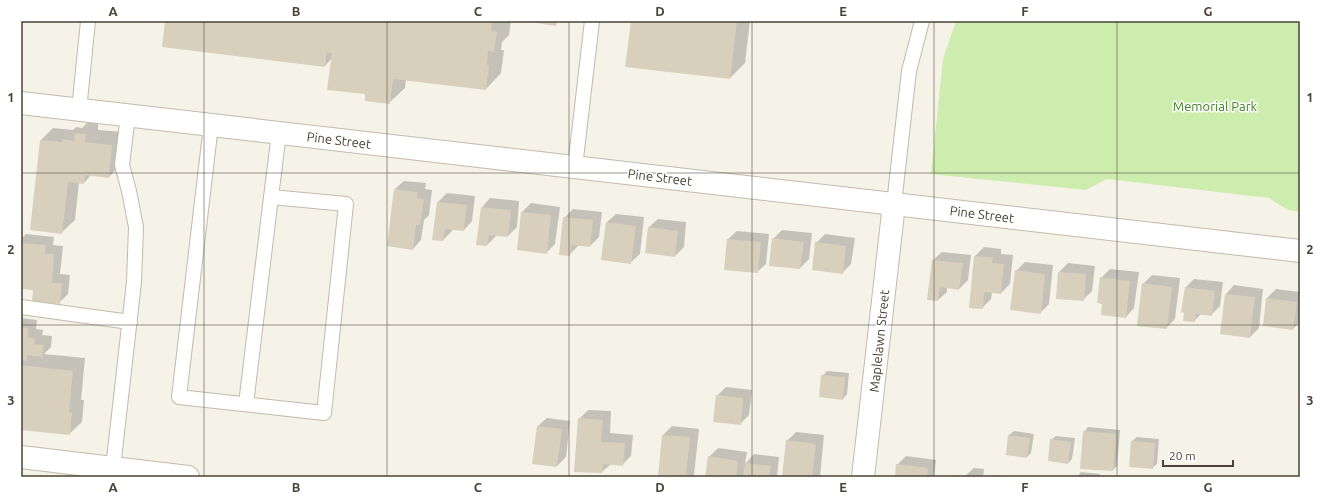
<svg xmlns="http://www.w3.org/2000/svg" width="1321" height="498" font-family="Ubuntu,sans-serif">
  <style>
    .green { fill: #cdedae }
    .shadow { fill: #0003 }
    .building { fill: #d8cfbd }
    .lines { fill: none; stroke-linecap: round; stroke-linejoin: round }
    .service-casing { stroke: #c2bbaa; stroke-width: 16 }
    .minor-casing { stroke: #c2bbaa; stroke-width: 24 }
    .service { stroke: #fff; stroke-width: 14 }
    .minor { stroke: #fff; stroke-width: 22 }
    .grid { fill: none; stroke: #4a4336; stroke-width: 1; stroke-opacity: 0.55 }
    .labels { text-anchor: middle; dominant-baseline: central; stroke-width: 3; stroke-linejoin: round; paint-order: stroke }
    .park-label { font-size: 13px; fill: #428223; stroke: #fff }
    .street-label { font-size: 13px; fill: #4a4336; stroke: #fff }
    .neatline { fill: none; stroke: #4a4336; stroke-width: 1.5 }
    .grid-label { font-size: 13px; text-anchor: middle; font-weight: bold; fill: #4a4336 }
  </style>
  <rect width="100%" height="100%" fill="#f5f2e8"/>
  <path class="green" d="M956,21H1300V212L1288,210L1269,198L1107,179L1086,190L931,174L943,59Z"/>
  <path class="shadow" d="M166,21H511L509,35L502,42L501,50H504L501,73L486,89L406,79L405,88L389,103L366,93L332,58L325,66Z
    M632,21H750L745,63L730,78Z
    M89,121L98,122V130L125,132L121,164L109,177L91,175L84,183L79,182L75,220L62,232L41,140L53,128L73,130L76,127L82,128Z
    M404,181L426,183L425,189L432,190L429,215L424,220L421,240L413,249L395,189Z
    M447,193L475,196L472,221L464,230L452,229V231L443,240L438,202Z
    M490,198L519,201L517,227L508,236L496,234V236L487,245L482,207Z
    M531,203L560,207L555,244L546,253L522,212Z
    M573,209L602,212L599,237L590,246L578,244V246L569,255L564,218Z
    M616,214L644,217L640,254L631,262L607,222Z
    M658,219L686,222L684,247L675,256L649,227Z
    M782,230L812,233L809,259L800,268L773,239Z
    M737,231L769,234L766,264L757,272L728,239Z
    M26,234L54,237L53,245L63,246L60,274L70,275L68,294L59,303L34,289L21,288V239Z
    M825,234L855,238L851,264L842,273L816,243Z
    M984,247L1001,249V254L1013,255L1010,284L1001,293L992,292L991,299L982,308L975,256Z
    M942,252L971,255L968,280L959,289L947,287V292L938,300L933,260Z
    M1025,262L1053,265L1049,304L1040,313L1016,271Z
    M1068,263L1095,266L1092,291L1083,300L1059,272Z
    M1110,269L1139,272L1134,308L1126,317L1103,303L1101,278Z
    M1152,275L1180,278L1175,319L1166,328L1143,284Z
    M1194,279L1223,282L1220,306L1212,314L1202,313L1194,321L1185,312L1186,287Z
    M1234,285L1263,289L1259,328L1250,337L1226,294Z
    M1276,289L1300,292V322L1293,329L1264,325L1267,298Z
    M21,318L37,320L36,329L43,330L42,335L52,336L51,347L44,354L85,358L81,400H84L82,422L69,434L21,429Z
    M827,371L849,373L847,394L843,399L822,376Z
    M726,387L752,390L749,415L740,424L717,396Z
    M588,410L611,411L610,433L633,435L631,456L622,465L611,464L602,472L579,419Z
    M547,418L570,421L566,457L557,466L538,426Z
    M672,426L699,429L694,475L692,477H659L663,435Z
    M1088,427L1120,430L1117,466L1113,470L1084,432Z
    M1014,431L1034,434L1031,453L1027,457L1007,454L1009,435Z
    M796,432L824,435L820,477H783L787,441Z
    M1056,436L1075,438L1072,459L1068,463L1051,440Z
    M1137,437L1159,439L1157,464L1152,468L1132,441Z
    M718,448L747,452L745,464L754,454L779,457L777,477H706L709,457Z
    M906,456L936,460L934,477H896L897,465Z
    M974,468L984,469L983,477H951L953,475L964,477Z
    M1081,472L1100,474V477H1077Z
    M995,475L1008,477H994Z"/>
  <path class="building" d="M165,21H492L491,31L497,32L494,52L488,51L487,65H489L486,90L393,79L390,104L365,101V94L327,90L332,53L327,52L325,67L162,47Z
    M523,21H557L556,26Z
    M631,21H737L730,79L625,67Z
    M75,133L86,134L85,142L112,145L109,178L85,175L84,184L68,182L62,234L30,230L40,140L62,142V139L74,141Z
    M394,189L418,192L417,198L424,199L420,225H416L413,250L387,246Z
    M437,202L467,205L464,231L445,229L443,241L432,240Z
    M481,207L511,210L508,237L489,235L487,246L476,245Z
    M521,212L551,215L547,254L517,250Z
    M563,217L593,220L590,247L571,245L570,256L559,255Z
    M606,222L636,226L631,264L601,260Z
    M648,227L678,231L675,257L645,253Z
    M772,238L804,242L800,269L769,266Z
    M727,239L761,242L758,273L724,270Z
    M815,242L846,246L843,274L812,270Z
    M21,243L46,245L45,254H54L52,283H62L60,304L32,301L33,290L21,289Z
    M974,256L993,257L992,263L1004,264L1001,294L984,292L983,309L969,308Z
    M932,260L963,263L959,290L940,287L938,301L927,300Z
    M1015,270L1045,274L1041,314L1010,310Z
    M1058,272L1086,274L1084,301L1056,299Z
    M1100,277L1130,281L1126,318L1101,315L1102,304L1097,303Z
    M1142,283L1172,287L1167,329L1137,326Z
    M1185,287L1215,291L1212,316L1196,314L1195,322L1183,321L1184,313L1181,312Z
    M1225,294L1255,297L1250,338L1220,334Z
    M1266,298L1297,302L1293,330L1263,326Z
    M21,327L28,328V337L35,339L34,344L44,345L42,357L27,355V361L21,360Z
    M21,365L73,371L69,412L72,413L70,435L21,430Z
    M821,375L845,377L843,400L819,397Z
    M716,395L743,398L741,425L713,422Z
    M578,418L603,420L601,442L625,443L623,466L603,464L602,473L574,472Z
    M537,426L562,429L557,467L532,464Z
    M1083,431L1116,434L1113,471L1080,469Z
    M662,435L690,437L686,477H658Z
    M1008,435L1030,438L1027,458L1006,455Z
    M1050,439L1071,442L1068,464L1048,461Z
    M786,440L816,444L812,477H782Z
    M1131,441L1155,443L1153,469L1129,467Z
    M708,456L738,461L736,477H705Z
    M745,463L771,466L769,477H743Z
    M896,464L928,468L927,477H895Z"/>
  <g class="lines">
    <g class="service-casing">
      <path id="service" d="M79,110L88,21
        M211,125L179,397L324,413L346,204L271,197L279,133
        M575,167L592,21
        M894,204L909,71L922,21
        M21,307L130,322
        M246,404L271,197
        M113,468L134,282L136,227L129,191L122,165L128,115"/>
    </g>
    <g class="minor-casing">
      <path id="minor" d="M21,103L1300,251
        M21,457L188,477
        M863,477L894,204"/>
    </g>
    <use href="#service" class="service"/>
    <use href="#minor" class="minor"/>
  </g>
  <path class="grid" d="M204,21V477M387,21V477M569,21V477M752,21V477M934,21V477M1117,21V477M21,173H1300M21,325H1300"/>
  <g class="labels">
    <g class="park-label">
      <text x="1215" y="106">Memorial Park</text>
    </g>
    <g class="street-label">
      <text transform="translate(339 140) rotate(7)">Pine Street</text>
      <text transform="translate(660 177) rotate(7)">Pine Street</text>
      <text transform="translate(982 214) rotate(7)">Pine Street</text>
      <text transform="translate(879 341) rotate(-84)">Maplelawn Street</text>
    </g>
  </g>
  <rect width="1321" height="498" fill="none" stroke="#ffffff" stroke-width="44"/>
  <path d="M1163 460v6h70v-6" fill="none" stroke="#4a4336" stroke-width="2"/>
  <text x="1169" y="460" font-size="12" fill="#4a4336" stroke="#ffffff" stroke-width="3" paint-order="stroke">20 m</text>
  <rect x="22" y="22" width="1277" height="454" class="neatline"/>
  <g class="grid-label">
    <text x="113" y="16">A</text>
    <text x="296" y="16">B</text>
    <text x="478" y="16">C</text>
    <text x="660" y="16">D</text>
    <text x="843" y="16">E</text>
    <text x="1025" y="16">F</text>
    <text x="1208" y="16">G</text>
    <text x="11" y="102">1</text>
    <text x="1310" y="102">1</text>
    <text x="11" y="254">2</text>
    <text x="1310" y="254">2</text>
    <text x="11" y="405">3</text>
    <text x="1310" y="405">3</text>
    <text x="113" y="492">A</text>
    <text x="296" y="492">B</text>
    <text x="478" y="492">C</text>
    <text x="660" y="492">D</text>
    <text x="843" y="492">E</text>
    <text x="1025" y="492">F</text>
    <text x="1208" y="492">G</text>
  </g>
</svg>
